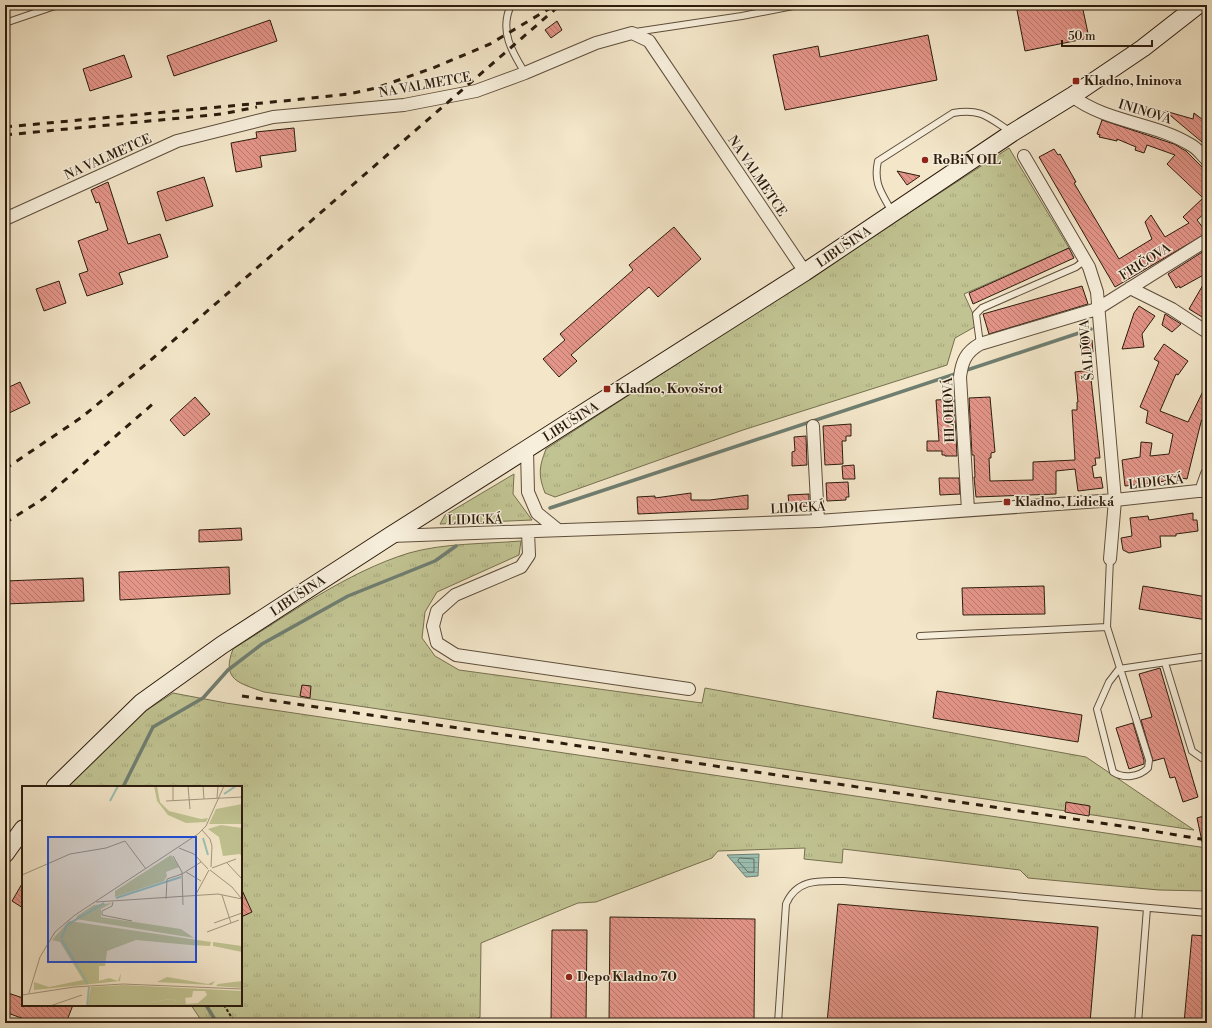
<svg xmlns="http://www.w3.org/2000/svg" width="1212" height="1028" font-family="'Libre Bodoni',serif">
  <style>
    .grass { fill: url(#grass-tufts); stroke: #767050 }
    .water { fill: url(#water-rules); stroke: #6f7e71 }
    .lines { fill: none; stroke-linecap: round; stroke-linejoin: round }
    .shore { stroke: #646e60; stroke-width: 1 }
    .stream { stroke: #6f7e71; stroke-width: 3.5 }
    .building { fill: url(#building-back-hatch); stroke: #2c1c0d }
    .lane-casing { stroke: #5e4e3c; stroke-width: 8 }
    .street-casing { stroke: #5e4e3c; stroke-width: 14 }
    .secondary-casing { stroke: #2c1c0d; stroke-width: 19 }
    .path { stroke: #2c1c0d; stroke-width: 2; stroke-dasharray: 3 2; stroke-linecap: butt }
    .lane { stroke: #f7efdc; stroke-width: 6 }
    .street { stroke: #f7efdc; stroke-width: 12 }
    .secondary { stroke: #f7efdc; stroke-width: 17 }
    .rail { stroke: #2c1c0d; stroke-width: 3; stroke-dasharray: 7 7; stroke-linecap: butt }
    .poi-dot { fill: #8f2418; stroke: #f7efdc; stroke-width: 1.5 }
    .labels { text-anchor: middle; dominant-baseline: central; stroke-width: 3; stroke-linejoin: round; paint-order: stroke }
    .poi-label { font-size: 13px; font-weight: bold; fill: #2c1c0d; stroke: #f7efdc; text-anchor: start }
    .street-label { font-size: 13px; fill: #2c1c0d; stroke: #f7efdc }
    .inset-river { fill: none; stroke: #9bc0b4; stroke-width: 2 }
    .inset-road { fill: none; stroke: #a3957e; stroke-width: 1 }
    .view { fill: #1d4ed8; fill-opacity: 0.15; stroke: #1d4ed8; stroke-width: 2 }
    .inset-edge { fill: none; stroke: #2c1c0d; stroke-width: 2 }
  </style>
  <defs>
    <pattern id="grass-tufts" width="24" height="20" patternUnits="userSpaceOnUse"><rect width="24" height="20" fill="#c1c392"/><path d="M3 7l-1-3M5 7V3M7 7l1-3M15 17l-1-3M17 17v-4M19 17l1-3" fill="none" stroke="#a6a77d"/></pattern>
    <pattern id="water-rules" width="6" height="5" patternUnits="userSpaceOnUse"><rect width="6" height="5" fill="#9bc0b4"/><path d="M0 2.5h6" fill="none" stroke="#86a49a"/></pattern>
    <pattern id="building-back-hatch" width="6" height="6" patternUnits="userSpaceOnUse"><rect width="6" height="6" fill="#e49589"/><path d="M-1 5l2 2M0 0l6 6M5-1l2 2" fill="none" stroke="#b9796e"/></pattern>
  </defs>
  <rect width="100%" height="100%" fill="#f3e6c9"/>
  <filter id="stains"><feTurbulence type="fractalNoise" baseFrequency=".005" numOctaves="4"/><feColorMatrix values="0 0 0 0 .2 0 0 0 0 .09 0 0 0 0 .02 0 0 0 .5 -.17"/></filter>
  <radialGradient id="worn" r=".72"><stop offset=".6" stop-color="#630" stop-opacity="0"/><stop offset="1" stop-color="#630" stop-opacity=".3"/></radialGradient>
  <path class="grass" d="M1009,148L1069,248L964,294L978,325L955,338L947,365L743,430L555,497L545,493C538,475 539,467 546,449Z
    M514,474L513,494L532,520L440,524L445,515Z
    M521,541L519,555L437,592L425,612L422,638L435,656L459,670L702,703L705,688L1086,757L1194,830L264,692C239,683 221,680 233,649C288,615 347,572 409,553C444,543 485,544 521,541Z
    M173,693L226,703L1207,848V891L1159,890L1028,878L1020,870L843,849L842,863L804,859L805,848L718,851L712,858L596,902L578,903L481,943L480,1017L465,1023H203L191,1005H241V787H66L144,712Z"/>
  <path class="water" d="M759,854L758,876L746,877L727,855Z"/>
  <g class="lines">
    <path class="shore" d="M740,858L754,859V872H748L738,861Z"/>
    <path class="stream" d="M550,508L1091,329
      M123,787L153,727L203,698L228,670L262,644L348,596L435,561L456,546
      M206,1005L217,1023"/>
  </g>
  <path class="building" d="M1016,5H1082L1089,38L1025,51Z
    M270,20L277,41L174,76L167,56Z
    M557,21L562,30L551,38L545,30Z
    M928,35L937,80L785,110L773,55L818,46L820,57Z
    M124,55L132,77L90,91L83,69Z
    M1165,111L1193,119L1194,113L1207,123V135L1202,142Z
    M1102,120L1174,144L1186,151L1207,172V211L1197,220L1207,233L1115,287L1039,157L1054,149L1058,155L1060,154L1076,182L1074,183L1119,259L1152,239L1145,222L1151,215L1165,237L1189,223L1183,217L1203,198L1167,164L1175,155L1147,145L1144,153L1135,150L1136,147L1117,139V141L1099,137L1100,135L1097,134Z
    M294,128L296,151L260,156L262,167L236,172L231,143L257,138L256,132Z
    M897,171L920,176L907,185Z
    M204,177L213,206L166,221L157,192Z
    M108,182L128,244L160,234L168,257L119,273L123,284L87,296L79,274L88,271L78,241L108,230L99,202L96,203L91,190Z
    M674,227L701,259L658,297L649,287L571,355L577,361L559,377L543,359L565,340L560,334L633,270L629,265Z
    M1069,248L1074,258L973,304L969,293Z
    M1207,249V273L1180,288L1179,286L1176,288L1168,274Z
    M1207,278V320L1189,309Z
    M59,281L66,303L44,311L36,289Z
    M1082,286L1088,304L989,334L983,314Z
    M1139,306L1155,316L1142,334L1144,347L1122,349L1134,313Z
    M1165,314L1181,324L1172,332L1162,325Z
    M1092,340L1093,352L1081,353L1080,341Z
    M1164,344L1188,361L1178,375L1176,374L1160,411L1188,422L1207,383V410L1201,422L1187,479L1165,475L1166,481L1125,486L1122,460L1140,457L1141,442L1152,443L1150,456L1169,454L1173,434L1146,423L1148,411L1140,407L1159,362L1154,359Z
    M1090,370L1100,458H1095L1096,465L1092,466L1094,478L1101,477L1103,488L1078,491L1075,469L1056,471V494L976,497L974,477H975L974,455H972L969,398L990,397L995,452L991,453V458H989L990,481L1033,480V462L1075,460L1072,410H1077V402H1078L1075,372Z
    M20,382L30,403L5,415V389Z
    M195,397L210,414L184,436L170,420Z
    M954,399L957,456H945V455H942V451H927V441H939L936,400Z
    M851,424V436H846V441H842L843,464L825,465L823,426Z
    M806,436L807,465L792,466V452L795,451L794,437Z
    M854,465L855,479H843L842,466Z
    M939,478H959L960,494L940,495Z
    M848,482L849,497H846V500L827,501L826,483Z
    M691,493V500H710L748,495V509L638,514L637,497L655,496V498Z
    M809,494V506L792,507V504H789L788,495Z
    M1193,513V520H1197L1198,531L1176,534V536H1160L1161,547L1129,553L1123,550L1121,538L1132,536L1130,518L1148,516L1149,520Z
    M241,528L242,540L199,542V530Z
    M229,567L230,594L120,600L119,572Z
    M83,578L84,601L5,604V581Z
    M1044,586L1045,614L963,615L962,588Z
    M1143,586L1207,597V620L1139,609Z
    M1160,668L1198,797L1183,802L1175,777L1170,778L1164,758L1153,761L1141,720L1152,717L1139,674Z
    M302,685L311,686L310,698L300,696Z
    M937,691L1082,715L1078,742L933,718Z
    M1133,723L1144,760V764L1129,769L1116,728Z
    M1066,802L1090,806L1089,816L1065,812Z
    M1207,815V846H1203L1197,818Z
    M23,882V908L12,901Z
    M241,888L252,912L241,917Z
    M838,904L1098,927L1090,1023H827Z
    M610,917L755,919L754,1023H609Z
    M552,930H587L586,1023H551Z
    M1192,935L1207,936V1023H1184Z
    M5,992L23,998V1005H73L66,1023H35L5,1012Z"/>
  <g class="lines">
    <g class="lane-casing">
      <path id="lane" d="M511,5C499,31 512,52 525,73
        M5,23L58,5
        M635,32L742,16L798,5
        M892,212C882,193 873,184 878,161L953,113C981,108 988,117 1011,132
        M980,344L976,314L982,308L1076,267L1085,260
        M1110,559L1107,627L1149,760L1148,768C1139,777 1124,779 1113,772L1097,709L1109,682L1119,669L1201,657L1207,658
        M920,636L1107,627
        M1165,663L1192,751L1202,758H1207
        M778,1023L786,904C797,878 820,881 844,881L1207,913
        M1138,1023L1147,908"/>
    </g>
    <g class="street-casing">
      <path id="street" d="M1072,96C1107,123 1154,122 1191,145C1197,148 1202,155 1207,160
        M1024,156L1089,267L1097,292L1115,500L1110,559
        M5,219L177,141L273,117L404,105L476,91L525,73L596,43L632,33L649,41L805,272
        M1130,288L1172,309L1207,332
        M813,426L818,521
        M527,450L528,492L537,513L558,530
        M1201,491L1207,474
        M968,510L960,377C962,361 966,352 980,344L1097,309L1207,240
        M528,532L529,555L521,567L455,595L437,611L433,626L437,643L456,655L689,689
        M391,536L818,521L1115,500L1207,490"/>
    </g>
    <g class="secondary-casing">
      <path id="secondary" d="M55,787L141,703L222,645L390,536L805,272L1012,133L1072,96L1143,48L1198,5
        M5,854L23,829"/>
    </g>
    <path class="path" d="M224,1005L235,1023"/>
    <use href="#lane" class="lane"/>
    <use href="#street" class="street"/>
    <use href="#secondary" class="secondary"/>
    <path class="rail" d="M5,127L294,100L349,94L376,88L433,68L490,44L552,7
      M5,135L222,114L257,107
      M5,469L82,417L152,359L560,5
      M5,523L43,499L155,402
      M242,696L1128,827L1207,840"/>
  </g>
  <g class="poi-dot">
    <rect x="1072" y="77" width="8" height="8" rx="2"/>
    <circle cx="925" cy="160" r="4"/>
    <rect x="603" y="385" width="8" height="8" rx="2"/>
    <rect x="1003" y="498" width="8" height="8" rx="2"/>
    <circle cx="569" cy="977" r="4"/>
  </g>
  <g class="labels">
    <g class="poi-label">
      <text x="1084" y="81">Kladno, Ininova</text>
      <text x="933" y="160">RoBiN OIL</text>
      <text x="615" y="389">Kladno, Kovošrot</text>
      <text x="1015" y="502">Kladno, Lidická</text>
      <text x="577" y="977">Depo Kladno 70</text>
    </g>
    <g class="street-label">
      <text transform="translate(425 85) rotate(-10)">NA VALMETCE</text>
      <text transform="translate(1145 112) rotate(17)">ININOVA</text>
      <text transform="translate(108 157) rotate(-24)">NA VALMETCE</text>
      <text transform="translate(757 176) rotate(56)">NA VALMETCE</text>
      <text transform="translate(844 247) rotate(-34)">LIBUŠINA</text>
      <text transform="translate(1145 262) rotate(-32)">FRIČOVA</text>
      <text transform="translate(1087 350) rotate(-95)">ŠALDOVA</text>
      <text transform="translate(949 410) rotate(-92)">HLOHOVÁ</text>
      <text transform="translate(571 422) rotate(-32)">LIBUŠINA</text>
      <text transform="translate(1156 482) rotate(-6)">LIDICKÁ</text>
      <text transform="translate(798 508) rotate(-3)">LIDICKÁ</text>
      <text transform="translate(475 520) rotate(-1)">LIDICKÁ</text>
      <text transform="translate(298 596) rotate(-33)">LIBUŠINA</text>
    </g>
  </g>
  <g transform="translate(22 786)">
    <rect width="220" height="220" fill="#f3e6c9"/>
    <path d="M132,0H135L138,16L147,25L179,33L186,32L184,36L164,37L146,29L135,15ZM149,69L157,81L144,86L145,90L142,95L93,111V105ZM90,117L79,123V131L159,143L172,152L54,133L55,130L72,119ZM47,135L54,136L189,156L188,160L168,159L114,154L85,165L83,180H77V195L87,192L96,195L99,187L98,195L12,204V196L27,201L61,194L38,156L30,154ZM145,191L186,198L193,195L190,199L135,196ZM149,213L155,215V220L125,219L129,216Z" fill="#c1c392"/>
    <path d="M220,18V38H187L194,23ZM199,39L220,42V71L218,68L201,70L197,51L186,43ZM191,156L220,160V166L191,160ZM220,195V202L194,200L196,198ZM101,199L220,205V220H155V215L149,213L129,216L125,220H65L69,201ZM171,205H183L185,209L176,217L164,218L163,212L170,211Z" fill="#c1c392" fill-rule="evenodd"/>
    <path class="inset-river" d="M202,8L214,0M88,15L96,0M181,52L186,69M94,112L159,91M39,153L45,139L82,117M40,154L66,198M65,220L67,201"/>
    <path class="inset-road" d="M151,0V14M166,0L168,23M181,0L182,13M195,12L196,0M144,15L220,11M180,44L188,53L190,60L189,81M157,62L172,68L186,83M151,70L160,86L161,119M205,77L220,93M190,82L214,73M188,84L210,101L219,112M164,86L179,95M0,89L48,68L84,62L103,55L124,83M200,109L209,137M173,110L187,84M144,113L145,93L160,88L179,76M74,116L196,108L220,113M91,116L90,120L80,125V129L110,135M192,137L220,127M185,146L217,134M7,207L18,171L33,146L53,129L176,48L184,40L202,0M0,209L52,201L101,198L220,203M28,220L60,209"/>
    <path class="view" d="M26,51H174V176H26Z"/>
    <rect width="220" height="220" class="inset-edge"/>
  </g>
  <rect width="1212" height="1028" fill="none" stroke="#f3e6c9" stroke-width="20"/>
  <rect x="6" y="6" width="1200" height="1016" fill="none" stroke="#2c1c0d" stroke-width="2"/>
  <rect x="10" y="10" width="1192" height="1008" fill="none" stroke="#2c1c0d"/>
  <path d="M1062 40v6h90v-6" fill="none" stroke="#2c1c0d" stroke-width="2"/>
  <text x="1068" y="40" font-size="12" fill="#2c1c0d" stroke="#f7efdc" stroke-width="3" paint-order="stroke">50 m</text>
  <rect width="100%" height="100%" filter="url(#stains)"/>
  <rect width="100%" height="100%" fill="url(#worn)"/>
</svg>
